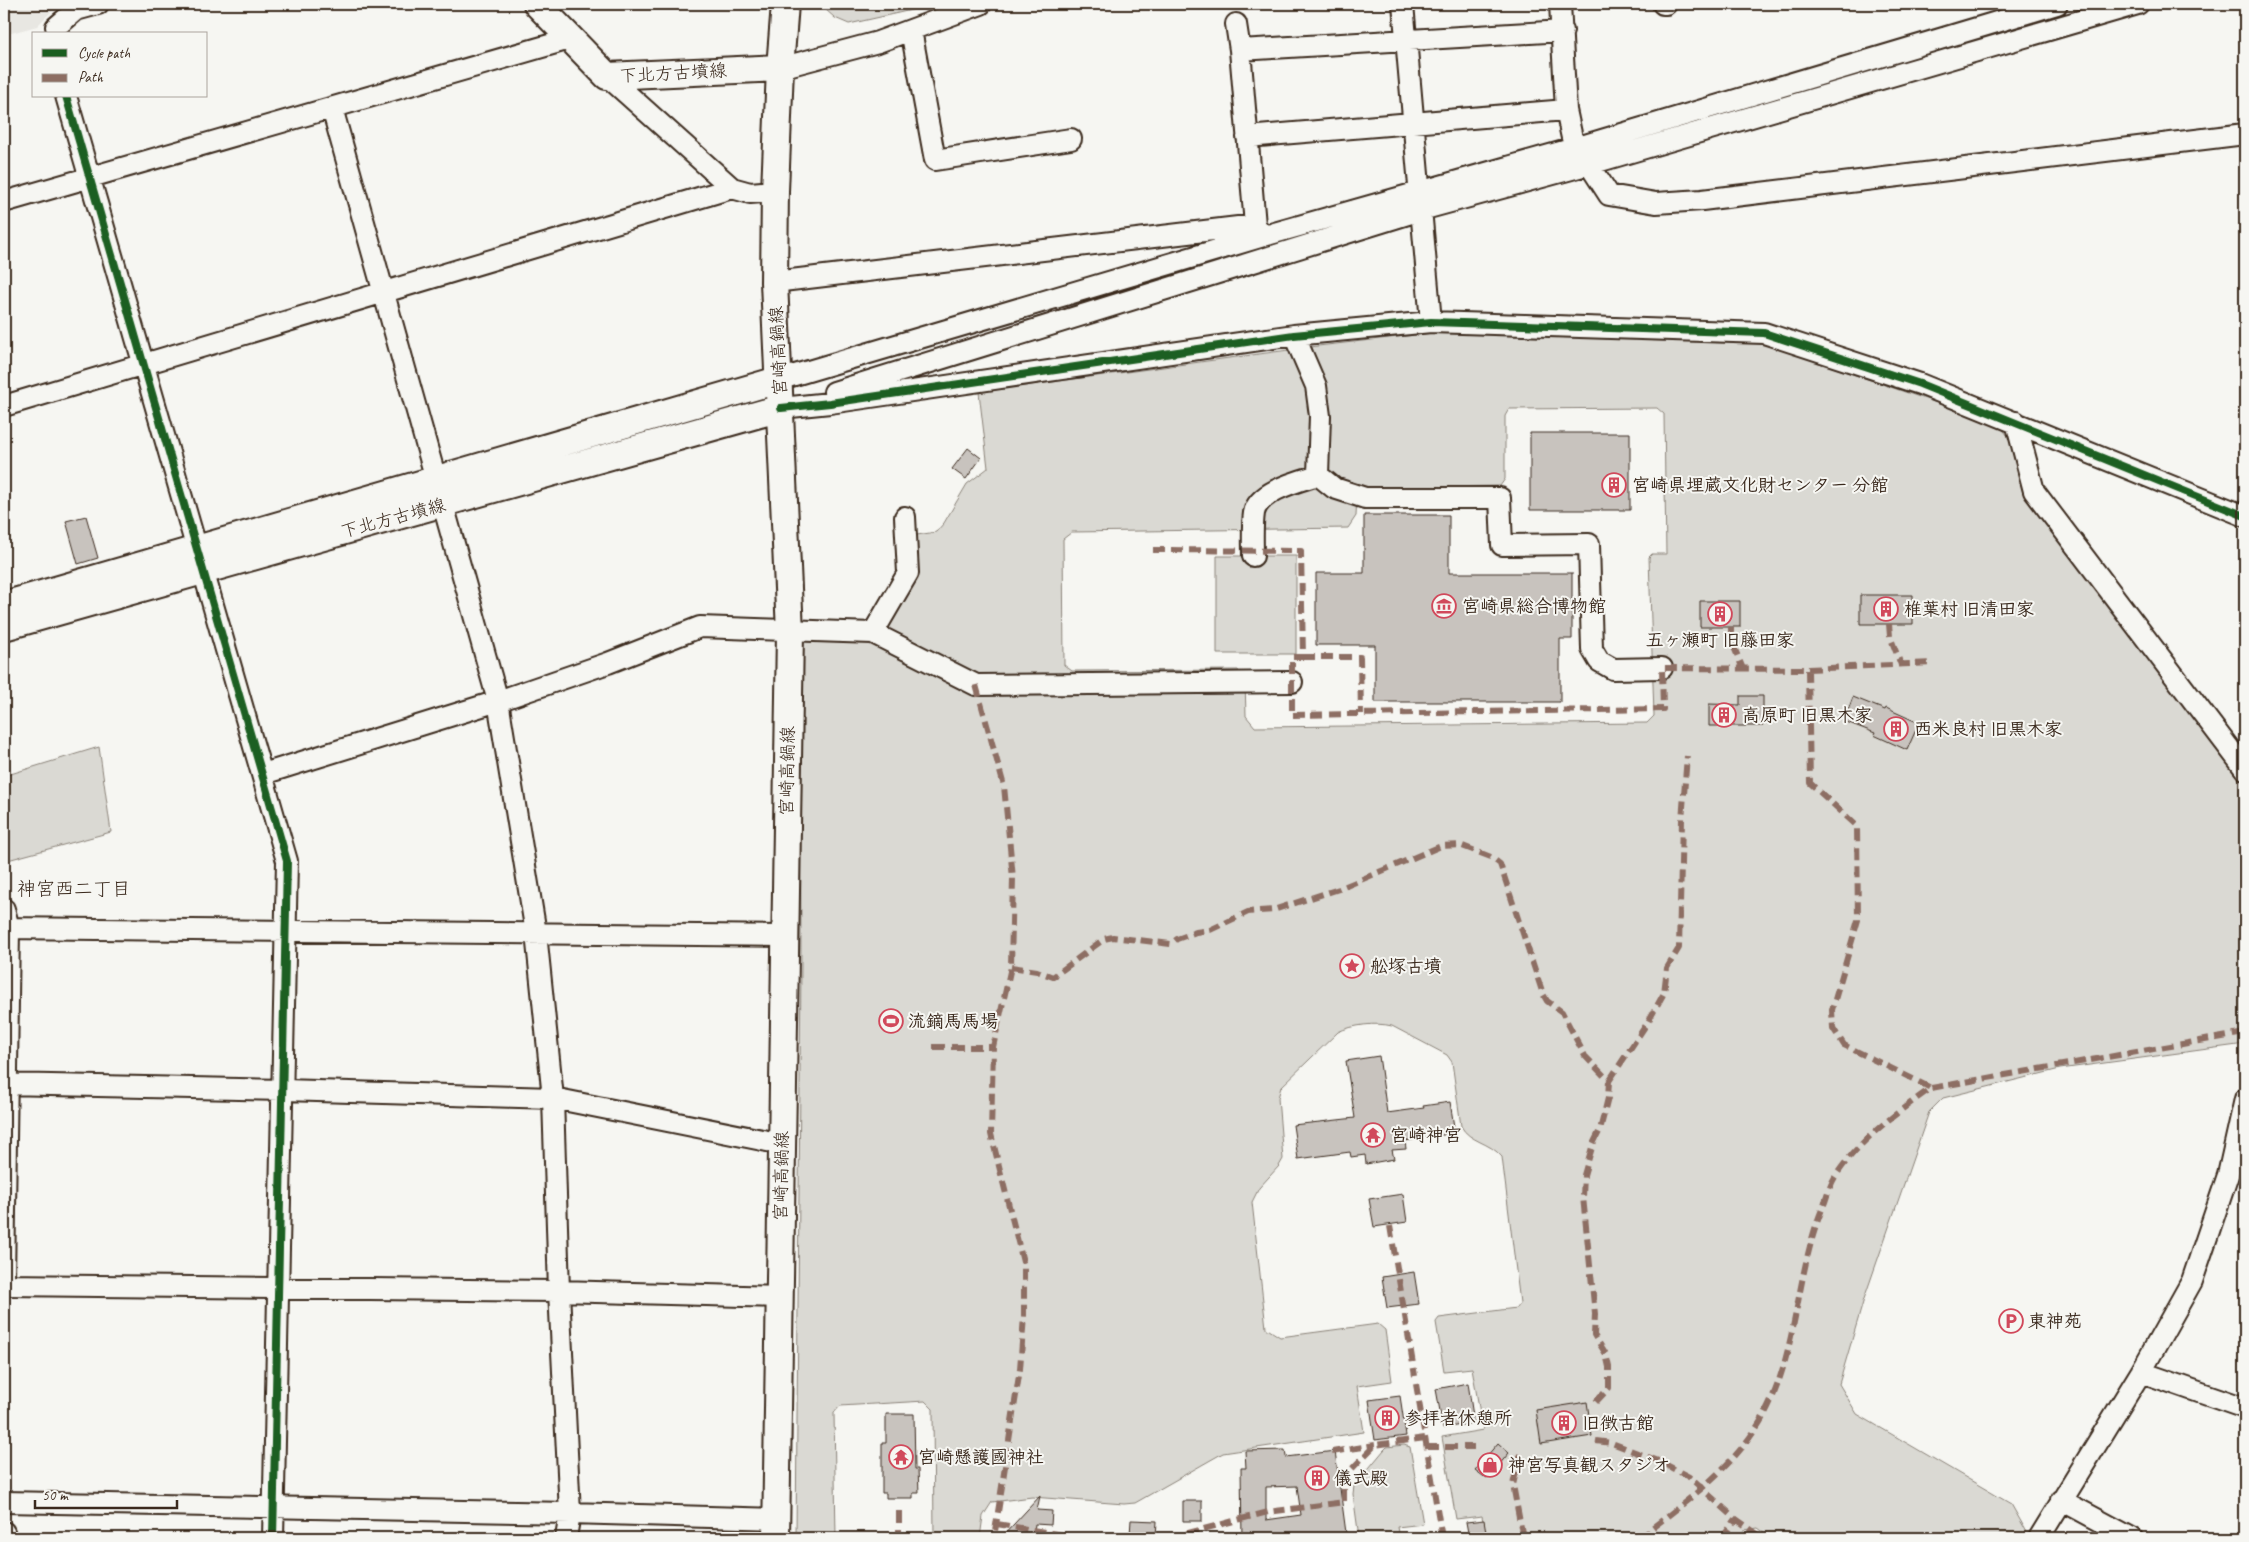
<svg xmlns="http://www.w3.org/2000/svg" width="2249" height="1542" font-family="Caveat,'Klee One',sans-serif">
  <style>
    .built { fill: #e8e7e2 }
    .green { fill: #dad9d3; stroke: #8a8278; fill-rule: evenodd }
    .building { fill: #c8c3be; stroke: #3b2a1e; fill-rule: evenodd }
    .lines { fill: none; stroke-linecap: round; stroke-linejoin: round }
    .minor-casing { stroke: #3b2a1e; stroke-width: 24 }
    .major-casing { stroke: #3b2a1e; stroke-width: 30 }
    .minor { stroke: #f6f6f2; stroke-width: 20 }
    .major { stroke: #f6f6f2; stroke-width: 26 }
    .quiet { stroke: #8d6e63; stroke-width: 6; stroke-dasharray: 12 6; stroke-linecap: butt }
    .cycleway-casing { stroke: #f6f6f2; stroke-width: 11 }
    .cycleway { stroke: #1b5e20; stroke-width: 8 }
    .labels { text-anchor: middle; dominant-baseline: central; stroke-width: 4; stroke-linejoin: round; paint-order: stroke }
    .street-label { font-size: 18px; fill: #3b2a1e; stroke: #f6f6f2 }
    .poi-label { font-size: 18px; font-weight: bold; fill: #3b2a1e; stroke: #f6f6f2; text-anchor: start }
    .neighbourhood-label { font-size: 19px; fill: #3b2a1e; stroke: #f6f6f2 }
  </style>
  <rect width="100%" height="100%" fill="#f6f6f2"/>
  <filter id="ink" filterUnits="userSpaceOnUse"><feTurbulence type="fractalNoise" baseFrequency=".02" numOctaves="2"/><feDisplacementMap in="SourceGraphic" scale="10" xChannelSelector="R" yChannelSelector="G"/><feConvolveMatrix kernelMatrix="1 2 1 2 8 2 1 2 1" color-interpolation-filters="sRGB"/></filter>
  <g filter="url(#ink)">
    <path class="built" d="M4,4H59L37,26L4,35Z"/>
    <path class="green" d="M825,4H917L916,9L849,24L835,18L825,9Z
      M1433,333L1757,341L1998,424L2009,437L2023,493L2245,783V1044L2060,1069L1943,1098L1929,1112L1864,1299L1839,1384L1857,1414L2011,1504L2028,1534L2026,1538H1772L1758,1528L1744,1530L1739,1538H1486L1482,1516L1456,1519L1442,1437L1483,1430L1472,1368L1444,1371L1436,1322L1439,1318L1516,1308L1520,1303L1502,1157C1490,1142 1469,1142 1461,1126L1452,1062L1447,1055L1392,1026C1376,1022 1352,1025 1338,1032L1281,1087L1278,1098L1283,1159L1279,1166L1259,1188L1252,1202L1266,1328L1280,1337L1378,1324L1385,1330L1392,1381L1357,1386L1364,1432L1223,1453L1135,1503L1124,1504L1032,1497L992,1502L983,1516L980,1538H934L933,1409L925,1401L840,1406L834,1413L836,1538H796L801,966L800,636L868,624L901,566L903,545L917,535L936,532L944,523L967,484L988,468L979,392L1318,346ZM1657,408L1664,414L1666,554H1652L1649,557L1654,716L1647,723L1255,727L1246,716L1245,680L1238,670L1072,671L1064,665L1063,539L1072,532L1348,528L1356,516L1357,494L1368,488L1500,486L1505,479V416L1509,409Z
      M1217,556H1296V654H1217Z
      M99,747L111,832L4,861V776Z
      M1404,1445L1410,1447L1423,1524L1397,1527L1399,1538H1359L1353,1494L1354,1486L1384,1450L1387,1447Z"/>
    <path class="building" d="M1530,433H1630V510H1530Z
      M968,448L981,458L966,479L952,469Z
      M1364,515H1449V573H1572V639H1560V702H1375V645H1316V573H1364Z
      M86,516L98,558L78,564L66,521Z
      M1860,595H1913V624H1860Z
      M1700,601H1740V627H1700Z
      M1740,696H1763V726H1709V704L1740,705Z
      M1853,697L1885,710L1886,708L1919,723L1907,750L1874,735L1875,733L1844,721Z
      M1379,1056L1387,1113L1424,1108L1423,1106L1450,1102L1455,1133L1405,1141L1406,1149L1392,1150L1394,1159L1366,1164L1365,1155L1351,1157L1350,1152L1298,1159L1293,1125L1355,1118L1346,1061Z
      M1403,1194L1407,1222L1374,1227L1369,1199Z
      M1414,1272L1419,1304L1387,1308L1382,1277Z
      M1468,1383L1474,1423L1443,1428L1436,1389Z
      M1400,1396L1406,1436L1375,1440L1369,1400Z
      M1587,1402L1592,1436L1541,1444L1536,1410Z
      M886,1414H914L915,1469H918L919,1493H913V1498H886V1493H882V1443H886Z
      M1498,1443L1509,1453L1487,1479L1475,1470Z
      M1285,1450L1286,1457L1335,1451L1346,1533L1304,1538H1242L1241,1468H1246L1245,1451ZM1297,1486L1301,1515L1266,1520V1487Z
      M1040,1496L1037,1510L1052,1511L1051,1525L1035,1524L1033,1538H1001Z
      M1183,1501H1202V1521H1183Z
      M1131,1520L1157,1521L1156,1537L1130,1535Z
      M1484,1520L1487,1538H1469L1466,1522Z"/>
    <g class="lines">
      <g class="minor-casing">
        <path id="minor" d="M1403,4L1431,322
          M1560,4L1566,110L1572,138L1609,195L1656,203L1702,200L2245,134
          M1663,4H1666
          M1236,24L1240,50L1255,225L1262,234
          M56,27L76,10L98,4
          M911,30L935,160L1071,139
          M1240,50L1563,31
          M780,68L878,42L981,4
          M607,76L732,188L750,193L775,191
          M66,96L287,861L273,1538
          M332,108L498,701L536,933L553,1098L559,1291L570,1513L566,1538
          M1247,137L1566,110
          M4,202L570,39
          M774,282L1255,225
          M778,380L1264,236L1578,147L2057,4
          M834,392L1421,210L1590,164L2138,4
          M4,406L732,188
          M781,408L830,403L1294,335L1431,322L1764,333L1920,384L2245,516
          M2016,422L2034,491L2245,769
          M1318,475L1334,488L1365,498H1500L1502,545L1589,544L1592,649L1599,661L1613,669L1662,668
          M1253,556C1253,542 1252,527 1254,513C1258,491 1299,481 1318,475L1320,416L1316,386L1294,335
          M873,633L908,573L905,517
          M263,774L498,701L608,663L700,627L873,633L976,685L1292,682
          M4,909L9,928L4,1281
          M4,928L784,936
          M4,1084L284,1090L553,1098L782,1144
          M4,1285L559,1291L780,1297
          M2141,1372L2245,1408
          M2061,1500L2132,1538
          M4,1502L570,1513L776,1519
          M4,1532L6,1538
          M2039,1538L2141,1372L2192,1281L2228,1175L2245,1099"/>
      </g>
      <g class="major-casing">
        <path id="major" d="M537,4L607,76L780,68
          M4,605L778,380
          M4,627L781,408
          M776,1538L790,632L774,282L775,191L780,68L785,4"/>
      </g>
      <use href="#minor" class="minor"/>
      <use href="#major" class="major"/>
      <path class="quiet" d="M1153,550L1301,551L1303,657H1292V715L1663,709L1662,668L1808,669L1810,783L1857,826L1858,920L1832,1010L1833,1028L1844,1045L1931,1088
        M1889,624L1890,636L1901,665
        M1731,627V640L1743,669
        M1303,657H1360L1361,714
        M1808,669L1931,663
        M976,685L1004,786L1013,878L1011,967L993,1047L991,1134L1024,1266V1316L1020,1369L994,1538
        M1011,967L1037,971L1053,977L1104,939L1113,937L1171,944L1177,939L1196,932L1210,930L1248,912L1273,910L1339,889L1441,846L1460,845L1491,857L1500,864L1543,994L1547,1001L1562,1012L1585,1056L1609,1081L1608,1098L1600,1130L1593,1144L1584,1175L1583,1197L1595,1314L1594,1335L1606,1354L1609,1367V1388L1593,1405
        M933,1047H993
        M1609,1081L1648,1022L1664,993L1667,968L1679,948L1682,820L1687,756
        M1390,1226L1415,1376
        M1416,1384L1442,1538
        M1596,1441L1612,1443L1661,1462L1689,1477L1736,1519L1763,1538
        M1427,1447H1474
        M1332,1452L1375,1445
        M1520,1454L1513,1485L1523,1538
        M899,1511V1538
        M997,1524L1080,1538
        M1169,1538L1268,1512L1344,1502V1477L1375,1445L1425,1438
        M1457,1538L1465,1537
        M1639,1538C1688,1500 1744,1461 1770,1403C1799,1339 1797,1266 1825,1202C1828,1193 1831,1182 1837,1174C1861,1138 1897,1113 1931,1088L2245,1033
        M1722,1538L1736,1519"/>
      <g class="cycleway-casing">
        <path id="cycleway" d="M66,96L287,861L273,1538
          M781,408L830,403L1294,335L1431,322L1764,333L1920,384L2245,516"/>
      </g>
      <use href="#cycleway" class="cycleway"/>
    </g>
  </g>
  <defs>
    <g id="building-ring" transform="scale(1.25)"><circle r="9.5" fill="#f6f6f2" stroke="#d1495b" stroke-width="1.5"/><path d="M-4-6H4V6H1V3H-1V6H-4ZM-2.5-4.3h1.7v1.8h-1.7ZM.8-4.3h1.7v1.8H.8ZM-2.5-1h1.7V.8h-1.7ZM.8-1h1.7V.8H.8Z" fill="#d1495b"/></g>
    <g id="museum-ring" transform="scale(1.25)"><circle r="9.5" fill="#f6f6f2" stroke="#d1495b" stroke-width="1.5"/><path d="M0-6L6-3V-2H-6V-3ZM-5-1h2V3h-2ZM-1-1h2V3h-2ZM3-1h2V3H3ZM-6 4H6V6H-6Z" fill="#d1495b"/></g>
    <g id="sight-ring" transform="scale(1.25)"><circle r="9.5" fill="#f6f6f2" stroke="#d1495b" stroke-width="1.5"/><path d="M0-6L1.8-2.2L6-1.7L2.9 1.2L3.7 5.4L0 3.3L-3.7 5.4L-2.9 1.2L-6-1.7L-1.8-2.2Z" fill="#d1495b"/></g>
    <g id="stadium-ring" transform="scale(1.25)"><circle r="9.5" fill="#f6f6f2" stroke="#d1495b" stroke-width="1.5"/><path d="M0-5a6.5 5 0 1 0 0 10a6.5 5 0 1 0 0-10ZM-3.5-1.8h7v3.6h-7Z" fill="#d1495b"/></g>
    <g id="temple-ring" transform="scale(1.25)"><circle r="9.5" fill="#f6f6f2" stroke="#d1495b" stroke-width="1.5"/><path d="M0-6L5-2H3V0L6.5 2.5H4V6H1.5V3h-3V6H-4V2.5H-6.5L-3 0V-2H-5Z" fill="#d1495b"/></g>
    <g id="parking-ring" transform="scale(1.25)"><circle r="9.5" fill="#f6f6f2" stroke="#d1495b" stroke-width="1.5"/><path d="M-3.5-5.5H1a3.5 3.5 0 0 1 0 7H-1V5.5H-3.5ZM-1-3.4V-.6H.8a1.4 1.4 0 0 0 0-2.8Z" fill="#d1495b"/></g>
    <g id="shop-ring" transform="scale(1.25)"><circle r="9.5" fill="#f6f6f2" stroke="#d1495b" stroke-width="1.5"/><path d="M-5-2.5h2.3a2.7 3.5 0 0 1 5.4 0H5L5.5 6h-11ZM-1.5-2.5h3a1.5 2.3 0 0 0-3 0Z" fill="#d1495b"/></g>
  </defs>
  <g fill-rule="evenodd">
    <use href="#building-ring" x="1614" y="485"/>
    <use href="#museum-ring" x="1444" y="606"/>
    <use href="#building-ring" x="1886" y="609"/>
    <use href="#building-ring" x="1720" y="614"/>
    <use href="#building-ring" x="1724" y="715"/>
    <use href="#building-ring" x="1896" y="729"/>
    <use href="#sight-ring" x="1352" y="966"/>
    <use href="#stadium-ring" x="891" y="1021"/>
    <use href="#temple-ring" x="1373" y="1135"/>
    <use href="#parking-ring" x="2011" y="1321"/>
    <use href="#building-ring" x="1387" y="1418"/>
    <use href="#building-ring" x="1564" y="1423"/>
    <use href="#temple-ring" x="901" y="1457"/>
    <use href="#shop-ring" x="1490" y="1465"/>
    <use href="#building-ring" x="1317" y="1478"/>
  </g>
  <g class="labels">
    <g class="street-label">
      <text transform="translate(673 73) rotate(-3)">下北方古墳線</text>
      <text transform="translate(778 351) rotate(-93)">宮崎高鍋線</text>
      <text transform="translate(393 518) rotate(-15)">下北方古墳線</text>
      <text transform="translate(787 771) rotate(-89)">宮崎高鍋線</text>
      <text transform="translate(781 1176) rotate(-89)">宮崎高鍋線</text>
    </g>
    <g class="poi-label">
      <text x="1632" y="485">宮崎県埋蔵文化財センター 分館</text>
      <text x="1462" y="606">宮崎県総合博物館</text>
      <text x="1904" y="609">椎葉村 旧清田家</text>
      <text x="1720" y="640" text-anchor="middle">五ヶ瀬町 旧藤田家</text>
      <text x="1742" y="715">高原町 旧黒木家</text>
      <text x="1914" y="729">西米良村 旧黒木家</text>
      <text x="1370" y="966">舩塚古墳</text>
      <text x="908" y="1021">流鏑馬馬場</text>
      <text x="1390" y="1135">宮崎神宮</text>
      <text x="2028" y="1321">東神苑</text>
      <text x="1404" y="1418">参拝者休憩所</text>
      <text x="1582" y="1423">旧徴古館</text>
      <text x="918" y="1457">宮崎懸護國神社</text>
      <text x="1508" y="1465">神宮写真観スタジオ</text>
      <text x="1334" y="1478">儀式殿</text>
    </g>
    <g class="neighbourhood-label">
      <text x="74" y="889">神宮西二丁目</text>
    </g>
  </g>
  <rect width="2249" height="1542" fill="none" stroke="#f6f6f2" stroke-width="20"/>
  <rect x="10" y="10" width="2229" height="1522" fill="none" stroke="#3b2a1e" stroke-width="2" filter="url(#ink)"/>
  <rect x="32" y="32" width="175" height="65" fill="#f6f6f2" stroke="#aba49d"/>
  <rect x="42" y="49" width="25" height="8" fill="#1b5e20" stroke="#aba49d"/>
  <text x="78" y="58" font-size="15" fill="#3b2a1e">Cycle path</text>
  <rect x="42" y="74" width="25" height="8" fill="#8d6e63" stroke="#aba49d"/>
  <text x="78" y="82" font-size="15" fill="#3b2a1e">Path</text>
  <path d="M35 1500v8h142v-8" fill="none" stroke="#3b2a1e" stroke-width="2.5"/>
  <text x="42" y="1500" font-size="15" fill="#3b2a1e" stroke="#f6f6f2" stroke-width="4" paint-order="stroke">50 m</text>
</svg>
